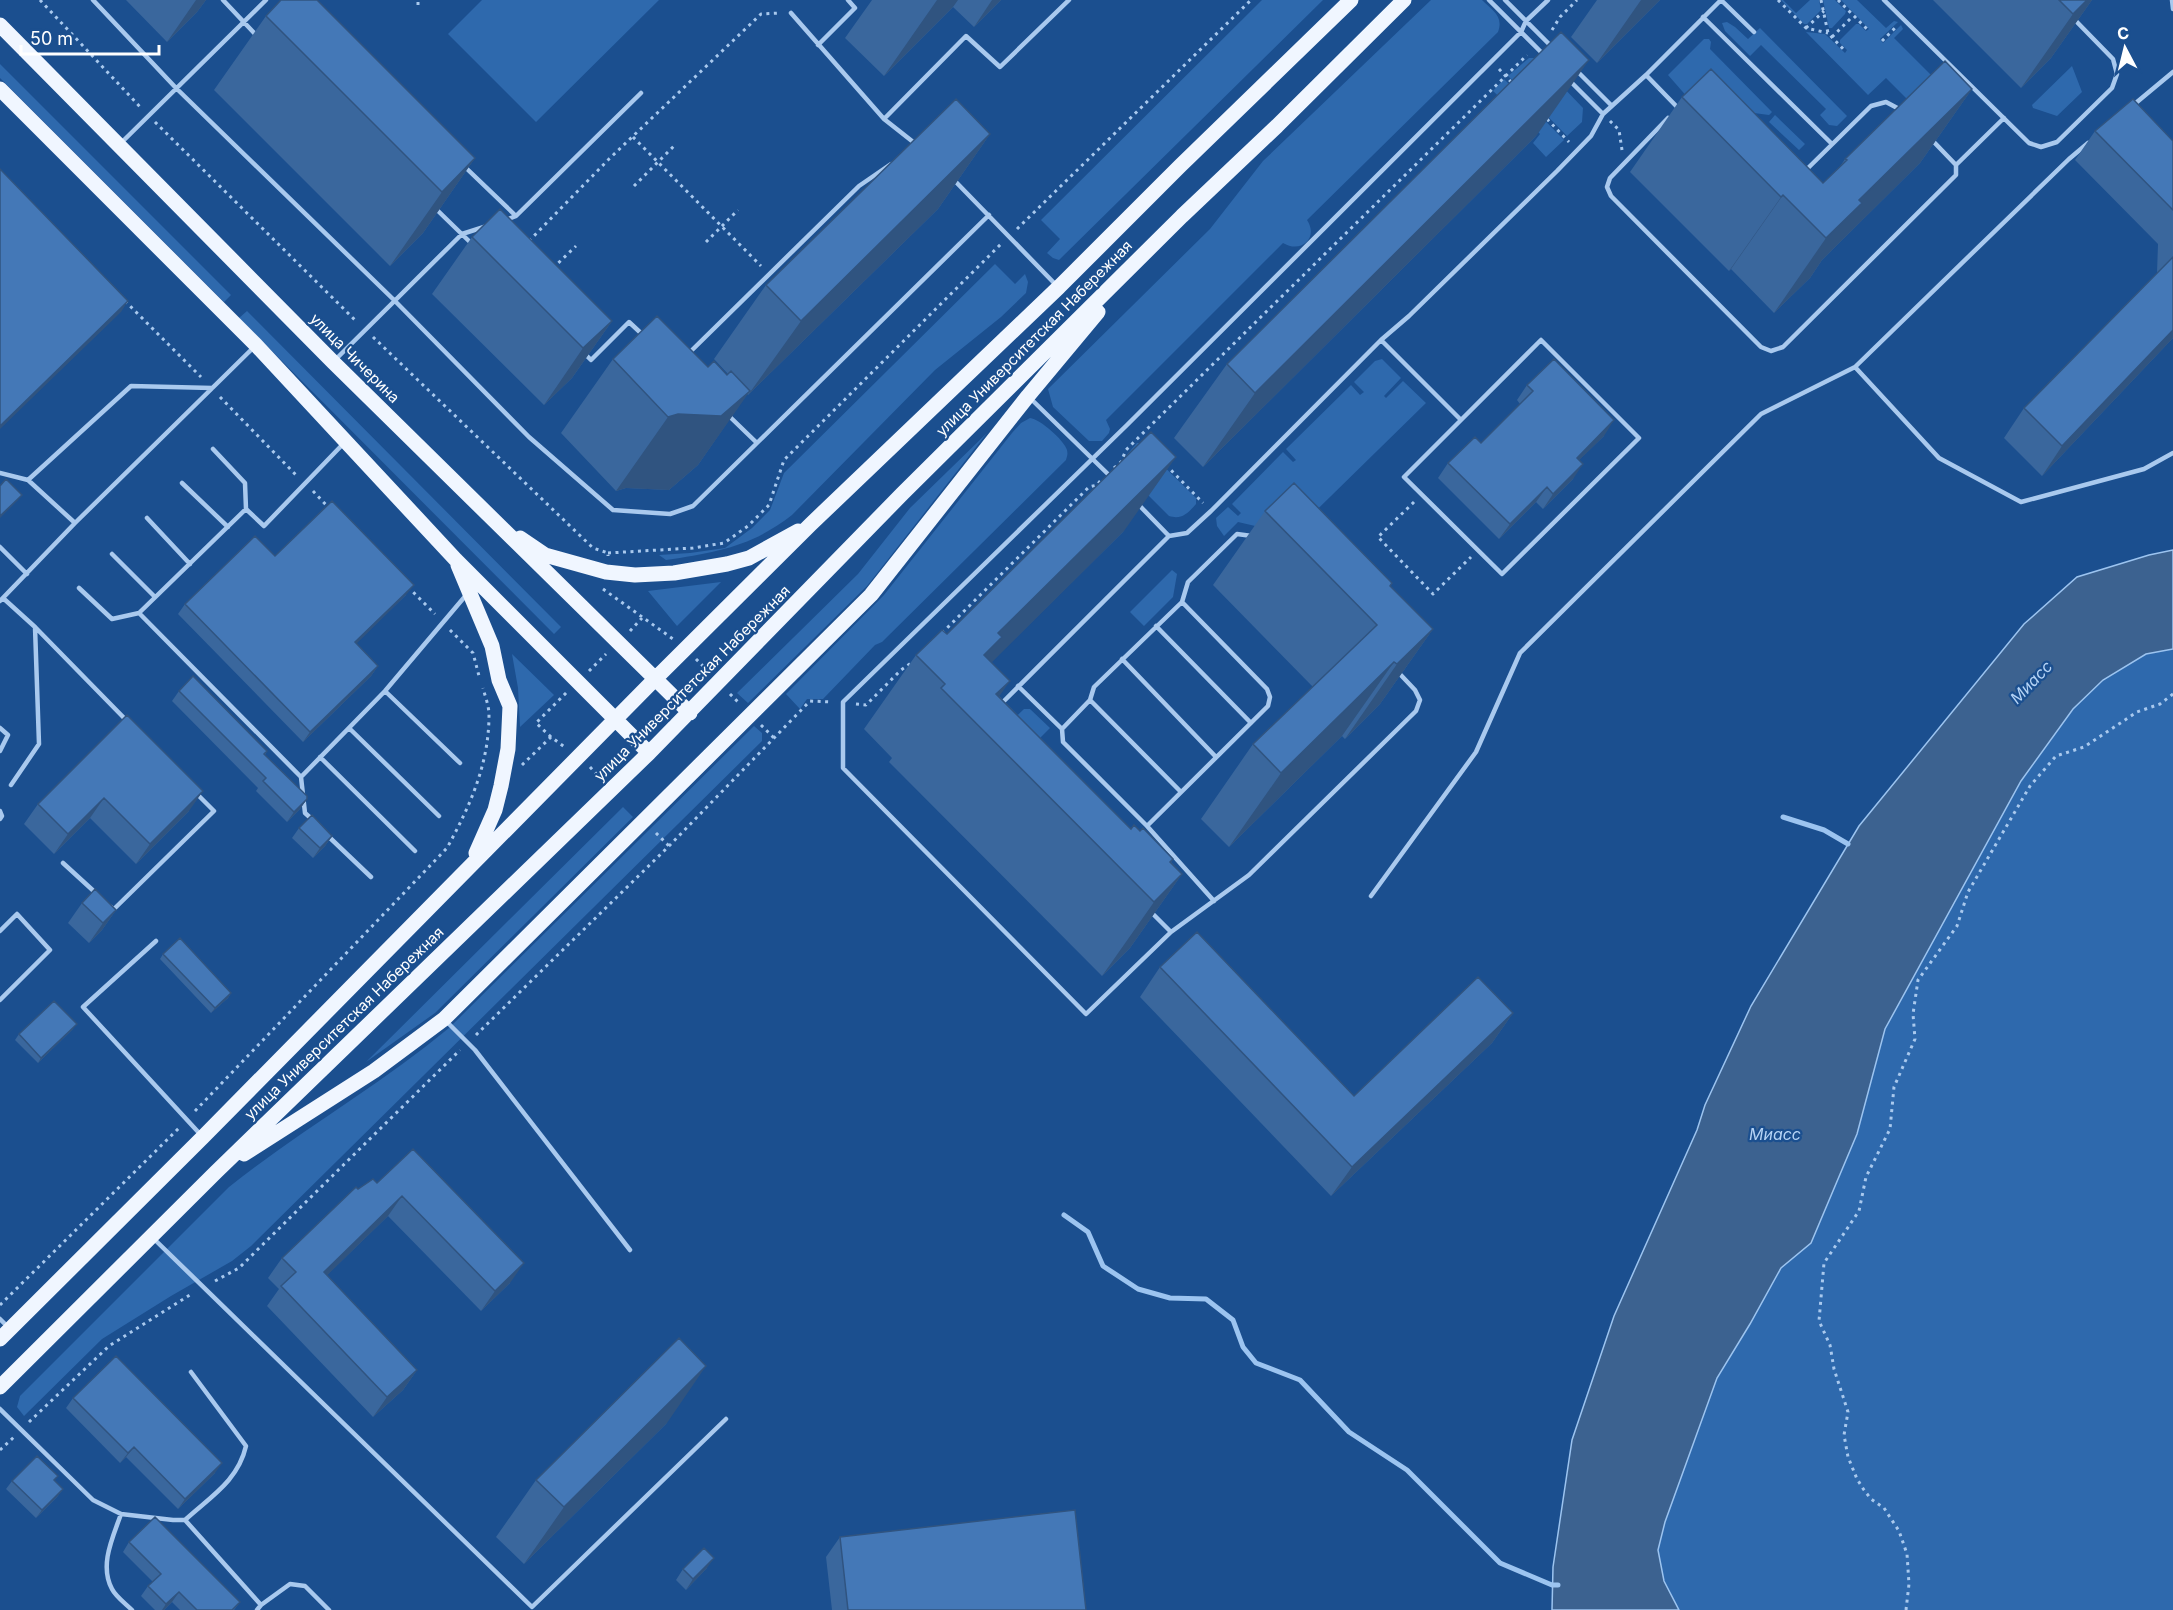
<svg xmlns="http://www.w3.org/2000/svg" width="2173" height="1610" font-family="Inter,sans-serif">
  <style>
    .green { fill: #2e69ad }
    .water { fill: #3c6290; stroke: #9cc4f0; stroke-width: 1.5 }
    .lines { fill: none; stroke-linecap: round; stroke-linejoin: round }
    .stream { stroke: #9cc4f0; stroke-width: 5 }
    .path { stroke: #a9c9ee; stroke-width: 3; stroke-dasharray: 3 4.5; stroke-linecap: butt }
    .service { stroke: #a9c9ee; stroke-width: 4.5 }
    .primary { stroke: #f0f6ff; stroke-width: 15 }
    .wall { fill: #3a679d }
    .shaded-wall { fill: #305480 }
    .building { fill: #4478b7; stroke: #305480; stroke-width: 1.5 }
    .labels { text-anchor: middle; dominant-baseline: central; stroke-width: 4.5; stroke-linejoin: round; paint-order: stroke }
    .street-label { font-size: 15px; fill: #fff; stroke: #1b4f8f }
    .water-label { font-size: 16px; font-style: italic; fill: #b5d3f5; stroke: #1b4f8f }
  </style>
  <rect width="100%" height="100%" fill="#1b4f8f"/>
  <path class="green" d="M482,0H659L536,122L448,34Z
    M1262,0H1323L1059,260L1053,258L1047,253L1060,239L1041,220Z
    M1431,0H1482C1492,10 1504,16 1498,32L1307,220C1319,238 1301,254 1283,243L1106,420L1110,429L1109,433L1102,441H1089L1053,407L1048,389L1210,229L1263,161Z
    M1781,0H1783L1796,13L1810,0H1819L1821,10L1807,24H1804Z
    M1823,0H1835L1846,11L1845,14L1832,28H1829Z
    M1841,0H1857L1886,28L1894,21L1898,22L1880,39L1883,43L1901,25L1903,29L1894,38L1938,82L1914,106L1886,78L1868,95L1806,32L1825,34L1845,53L1847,50L1840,43V40L1856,24H1859L1866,31L1869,29Z
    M1727,22L1735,27L1748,39L1760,28L1847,116L1837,126L1829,125L1820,115L1826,109L1761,45L1750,56L1725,31L1722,23Z
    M1704,39H1709L1711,42L1710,49L1772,112L1769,115L1754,113L1758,133L1689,99L1668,75Z
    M1529,58H1535L1583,108L1582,122L1567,136L1508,76Z
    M0,64L231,295L224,302L0,78Z
    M2072,66L2082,92L2057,116L2033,108L2032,105Z
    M1504,79L1564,140L1546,157L1533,143L1540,134L1512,104L1509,106L1493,91Z
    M1775,115L1805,144L1799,150L1769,122Z
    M995,264L1015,284L1025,274L1028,282L1026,293L1001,317L935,370L792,515C751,547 716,552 666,560L659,555L690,553L725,548L752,528L770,510L784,473Z
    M247,311L561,627L554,634L239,318Z
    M1382,359L1401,378L1384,396L1386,398L1403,381L1426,403L1283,543L1268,529L1238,522L1224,536L1217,526L1216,518L1228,507L1238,516L1241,513L1232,504L1283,452L1293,462L1296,460L1286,449L1351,385L1360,395L1364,392L1354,382L1375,361Z
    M1030,418C1040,419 1064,440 1067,450C1068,455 1067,456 1066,460L882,642L875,645L823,699H807L800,709L786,694L884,595L1012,433L1021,423Z
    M987,433L867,586L748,703L737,693L858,574L910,508Z
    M1137,443H1140L1196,498V504C1188,513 1182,520 1169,516L1124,471L1125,457Z
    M1172,570L1177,574L1173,597L1144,626L1130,612Z
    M721,582L677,626L648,591Z
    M2173,649V1610H1679L1664,1581L1658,1549L1665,1522L1717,1378L1750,1324L1781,1268L1811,1243L1857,1134L1885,1029L2021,781L2073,709L2103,680L2146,654Z
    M512,654L554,695L520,727L518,688Z
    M1024,709H1030L1050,728L1021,757L998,734Z
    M754,726L762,733V741L251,1246L232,1261L171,1296L102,1339L24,1416L17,1407L20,1396L229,1187C299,1131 379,1086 449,1028Z
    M623,807L633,817L435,1013L366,1062Z"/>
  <path class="water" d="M2173,550V649L2146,654L2103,680L2073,709L2021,781L1885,1029L1857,1134L1811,1243L1781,1268L1750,1324L1717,1378L1665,1522L1658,1550L1664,1581L1679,1610H1552L1553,1567L1572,1440L1614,1316L1697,1130L1705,1105L1751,1006L1859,826L2024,624L2077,577L2149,555Z"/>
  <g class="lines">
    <path class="stream" d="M1783,817L1824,830L1848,844
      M1064,1215L1088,1232L1103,1266L1138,1289L1170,1298L1206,1299L1233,1320L1243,1347L1256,1363L1300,1380L1349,1432L1407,1470L1500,1563L1552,1585H1558"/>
    <path class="path" d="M40,0L142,109
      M1778,0L1806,28L1828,33
      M1821,0L1828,33L1846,52
      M1838,0L1868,30
      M418,5V0
      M1806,28L1824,11
      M1552,30L1560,17L1577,0
      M1832,37L1853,16
      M1882,41L1896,27
      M1499,69L1513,84
      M1547,119L1569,142
      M1610,121L1619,130L1622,150
      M155,122L357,322
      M633,137L761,266
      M634,186L676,144
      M1017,229L1251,0
      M529,241L609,159L761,14L780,13
      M706,242L738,210
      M553,268L576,246
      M125,301L201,377
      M373,337L593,548L608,553V556
      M220,397L297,476
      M1166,465L1203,503
      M1114,468L1121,462L1126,450L1139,437L1527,55
      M313,491L329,508
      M1414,502L1378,537L1433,594L1471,557
      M608,553L693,548L724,543L748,526L769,505L784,460L1001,244
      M408,587L435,614
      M603,589L673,639
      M450,630L473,653L479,676
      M630,631L642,618
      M942,633L1089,487L1097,485L1101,480
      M696,659L708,671
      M589,671L606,654
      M730,694L740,704
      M856,704L866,705L901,670L914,661
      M761,725L775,739
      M551,737L536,723L567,692
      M522,765L551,737L566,748
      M590,767L600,778
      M656,833L669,846
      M476,1035L669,846L810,701L832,702
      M195,1111L447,848C470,806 489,764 489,715C489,706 485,696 483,688
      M215,1281L239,1268L460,1050
      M0,1305L180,1127
      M29,1422L109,1346L193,1293
      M0,1450L14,1437
      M1906,1610L1909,1584L1907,1554L1899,1531L1884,1508L1871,1499L1864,1490L1857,1479L1848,1457L1844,1435L1848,1412L1834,1369L1830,1345L1819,1321L1824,1263L1859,1211L1866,1177L1890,1129L1894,1087L1915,1039L1913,1014L1918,980L1957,926L1968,892L2030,786L2056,756L2084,747L2137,712L2160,704L2173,694"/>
    <path class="service" d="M93,0L176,88L394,300L529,437L613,510L670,514L693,506L757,443
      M223,0L256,35
      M1489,0L1544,55
      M1505,0L1552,47
      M1721,0L1754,32
      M1884,0L2029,143L2041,147L2057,142L2112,88L2117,74L2113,59L2074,19
      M2172,0L2173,9
      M791,13L884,119L917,145
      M1703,17L1832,144
      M818,45L855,8L848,0
      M1577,71L1611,105
      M1646,75L1680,110
      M1569,80L1603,114
      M2131,107L2173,72
      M1668,118L1610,178L1607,187L1611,196L1761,347L1771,351L1783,347L1956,175V165L2004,118
      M884,119L966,36L1000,67L1069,0
      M1931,139L1956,165
      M121,143L266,0
      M465,167L516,216
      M1804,172L1871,106L1886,102L1901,110
      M954,180L1057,286
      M435,208L472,244
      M506,220L516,216L641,93
      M1381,340L1461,420L1404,477L1502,574L1639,438L1541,340L1461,420
      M583,352L591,360L629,322L643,335
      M687,355L859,186L891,164
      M335,360L462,234L487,226
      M1855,367L1939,458L2021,502L2144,469L2173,453
      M1030,398L1112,478
      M728,415L757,443L989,215
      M344,443L264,526L246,509L139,613L301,777L385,691L467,594
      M213,449L245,483L246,509
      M0,473L28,480L75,523L254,347
      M28,480L131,386L212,388
      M182,483L228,527
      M1137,503L1169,536
      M147,518L190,564
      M0,547L27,574
      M112,554L155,597
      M79,588L112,619L139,613
      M3,598L35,627L127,721
      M0,601L75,523
      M1182,602L1267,689L1270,697L1268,706L1147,826L1214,901
      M1156,626L1251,723
      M1122,659L1216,757
      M1018,686L1062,729
      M385,691L460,763
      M1090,700L1181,792
      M1001,704L1169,536L1187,533L1211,511L1381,340L1409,316L1557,171L1591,136L1603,114L1646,75L1721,0
      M0,728L8,735L0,751
      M349,728L439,816
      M320,757L415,851
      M301,777L305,813L314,821
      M11,785L39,744L35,627
      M0,811L2,816L0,819
      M1147,826L1063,742L1062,729L1090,700L1094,687L1182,602L1188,582L1237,534L1252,536
      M328,836L371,877
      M63,863L98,895
      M1371,896L1476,752L1520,653L1761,414L1855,367L2069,159L2088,143
      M111,907L113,910L214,811L195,792
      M1150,911L1171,932L1086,1014L843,768V702L1127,425L1521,32L1526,21L1548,0
      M0,931L17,914L50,950L0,1000
      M1171,932L1249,875L1416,711L1420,700L1415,690L1398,672
      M156,941L83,1007L200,1134
      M446,1021L475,1050L630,1250
      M153,1238L532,1607L726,1419
      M0,1319L8,1327
      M191,1372L246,1446C238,1481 210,1497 185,1520L261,1605L257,1610
      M0,1409L93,1500L121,1514L173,1520H185
      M121,1514C113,1537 99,1565 112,1589C116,1597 126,1604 132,1610
      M261,1605L290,1584L305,1586L329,1610"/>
    <path class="primary" d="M0,25L333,362L690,713
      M0,89L256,345L456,560L649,753
      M520,538L545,555L606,572L635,575L674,573L727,564L749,558L798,531
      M458,565L492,646L499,680L510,706L508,749L501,786L495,810L476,853
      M244,1154L374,1071L444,1019L871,595L1028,396L1098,312
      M0,1339L203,1137L656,678L811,524L1059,287L1180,166L1351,0
      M0,1387L216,1172L649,753L902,494L1182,216L1277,126L1404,0"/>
  </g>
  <path class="wall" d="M126,0H206L197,12L167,42Z
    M872,0H1001L974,27L953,7L884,76L845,38Z
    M1597,0H1660L1597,63L1571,37Z
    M1933,0H2092L2051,58L2021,88Z
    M266,16L475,158L423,233L390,266L214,90Z
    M1972,89L1920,163L1822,260L1810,278L1774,313L1731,269L1729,271L1630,172L1682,97L1823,183L1839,168L1845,159Z
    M2095,131L2173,141V338L2042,476L2004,438L2024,408L2157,273L2158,244L2075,160Z
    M990,134L938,209L748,395L747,394L698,465L669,490L626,488L616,491L561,433L613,359L708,367L727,375L728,374L714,359L766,285Z
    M1537,135L1203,467L1174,438L1227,364Z
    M472,237L612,321L572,378L544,405L432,294Z
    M1527,385L1604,436L1579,460L1573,479L1543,509L1536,502L1499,539L1438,478L1448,463L1481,443L1520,404L1517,400Z
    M1265,511L1390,586L1433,629L1380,704L1345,739L1342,736L1229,847L1201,819L1253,744L1313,687L1213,585Z
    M1124,531L991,662L999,696L1131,829L1173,859L1171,862L1182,874L1130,948L1102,976L889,762L892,758L864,729L916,655L947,634Z
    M275,556L406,595L356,643L378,666L371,676L303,742L178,614L185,604Z
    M179,691L267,751L265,755L307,799L300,809L287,822L256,791L258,788L172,701Z
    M127,715L189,811L136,864L90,818L54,854L24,824L38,804Z
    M299,828L332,836L325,846L313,858L292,838Z
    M82,903L116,910L102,930L89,943L68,923Z
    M163,954L231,993L228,998L211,1013L160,959Z
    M1160,967L1354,1096L1513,1013L1492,1043L1331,1196L1140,997Z
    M73,1029L38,1063L15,1040L19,1034Z
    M413,1149L510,1283L481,1311L388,1216L327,1275L417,1370L403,1390L373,1417L267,1306L279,1289L268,1278L282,1258L358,1189L377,1183Z
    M73,1398L215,1473L178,1509L126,1457L120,1463L66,1408Z
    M667,1423L524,1564L496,1537L536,1480Z
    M12,1481H55L63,1489L57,1497L36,1518L6,1489Z
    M840,1537L1086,1610H832L826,1557Z
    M129,1542L240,1602L234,1610H180L172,1602L164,1610H155L141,1596L148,1586L153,1582L123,1552Z
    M707,1568L686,1590L676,1580L683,1569Z"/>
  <path class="shaded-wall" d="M196,0H206L197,12L167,42Z
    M937,0H958L953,7L884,76Z
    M992,0H1001L974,27Z
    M1641,0H1660L1597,63Z
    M2087,0H2092L2051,58L2021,88L2073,14Z
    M1589,60L1537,135L1203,467L1255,393Z
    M1972,89L1920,163L1822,260L1810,278L1774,313L1826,238L1859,200Z
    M990,134L938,209L748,395L801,321Z
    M475,158L423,233L390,266L442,192Z
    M1783,195L1731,269L1729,271L1781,197Z
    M128,301L121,312L0,429V426Z
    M612,321L572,378L544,405L583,348Z
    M2173,330V338L2042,476L2062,446Z
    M750,391L698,465L669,490L626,488L616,491L668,417Z
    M1614,420L1604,436L1566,473L1577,458Z
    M1176,457L1124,531L967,687L952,698L998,633Z
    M1583,464L1573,479L1543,509L1553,494Z
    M1547,487L1536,502L1499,539L1510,524Z
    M22,495L18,500L0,518V516Z
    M414,585L406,595L348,652L355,642Z
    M1433,629L1380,704L1345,739L1397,664Z
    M1394,662L1342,736L1229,847L1281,773Z
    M378,666L371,676L303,742L310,732Z
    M1010,681L979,725L996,694Z
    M203,791L189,811L136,864L150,844Z
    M104,798L90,818L54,854L68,834Z
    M307,799L300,809L287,822L294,812Z
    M332,836L325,846L313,858L320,848Z
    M1182,874L1130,948L1102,976L1154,902Z
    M116,910L102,930L89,943L103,923Z
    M231,993L228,998L211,1013L215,1008Z
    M1513,1013L1492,1043L1331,1196L1352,1167Z
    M77,1024L73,1029L38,1063L41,1058Z
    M402,1196L388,1216L310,1292L324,1272Z
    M524,1263L510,1283L481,1311L495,1291Z
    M706,1366L667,1423L524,1564L564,1507Z
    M417,1370L403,1390L373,1417L387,1397Z
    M134,1447L126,1457L120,1463L128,1453Z
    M222,1463L215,1473L178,1509L185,1499Z
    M63,1489L57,1497L36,1518L42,1510Z
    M714,1558L707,1568L686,1590L693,1579Z
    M179,1592L172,1602L164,1610H162L166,1604Z"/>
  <path class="building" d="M281,0H317L475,158L442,192L266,16Z
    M2059,0H2087L2073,14Z
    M1561,32L1589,60L1255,393L1227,364Z
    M1945,61L1972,89L1859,200L1862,203L1826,238L1783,195L1781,197L1682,97L1711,69L1823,183L1847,160L1845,159Z
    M956,99L990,134L801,321L766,285Z
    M2133,99L2173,141V210L2095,131Z
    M0,169L128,301L0,426Z
    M500,209L612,321L583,348L472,237Z
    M2173,257V330L2062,446L2024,408Z
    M657,316L708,367L714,361L727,375L731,371L750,391L721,416L678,414L668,417L613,359Z
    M1554,359L1614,420L1577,458L1583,464L1553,494L1547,487L1510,524L1448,463L1475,437L1481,443L1533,391L1527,385Z
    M1151,432L1176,457L998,633L1002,637L984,655L1010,681L996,694L1131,829L1134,825L1140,831L1143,828L1173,859L1170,862L1182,874L1154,902L941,688L945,684L916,655L942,630L947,634Z
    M6,479L22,495L0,516V486Z
    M1294,483L1392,583L1390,586L1433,629L1397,664L1394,662L1281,773L1253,744L1377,625L1265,511Z
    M332,501L414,585L355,642L378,666L310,732L185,604L255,536L275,556Z
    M193,676L267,751L264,754L307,796V799L294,812L263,781L266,778L179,691Z
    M127,715L203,791L150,844L104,798L68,834L38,804Z
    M312,815L332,836L320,848L299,828Z
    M95,889L116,910L103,923L82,903Z
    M1197,932L1354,1096L1478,977L1513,1013L1352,1167L1160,967Z
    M180,938L231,993L215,1008L163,954Z
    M54,1001L77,1024L41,1058L19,1034Z
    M413,1149L524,1263L495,1291L402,1196L324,1272L417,1370L387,1397L281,1286L296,1272L282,1258L356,1187L358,1189L373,1179L377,1183Z
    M679,1338L706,1366L564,1507L536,1480Z
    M116,1356L222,1463L185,1499L134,1447L128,1453L73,1398Z
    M37,1456L58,1476L54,1480L63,1489L42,1510L12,1481Z
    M1075,1510L1086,1610H848L840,1537Z
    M155,1517L240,1602L232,1610H197L179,1592L166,1604L148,1586L161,1574L129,1542Z
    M704,1548L714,1558L693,1579L683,1569Z"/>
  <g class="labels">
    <g class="street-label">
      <text transform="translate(1034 338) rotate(-45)">улица Университетская Набережная</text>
      <text transform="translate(355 358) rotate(45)">улица Чичерина</text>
      <text transform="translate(692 683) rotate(-45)">улица Университетская Набережная</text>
      <text transform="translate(344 1023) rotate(-44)">улица Университетская Набережная</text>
    </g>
    <g class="water-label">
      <text transform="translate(2031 682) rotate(-46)">Миасс</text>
      <text x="1775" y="1134">Миасс</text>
    </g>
  </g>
  <g transform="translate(2125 48) rotate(353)" stroke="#1b4f8f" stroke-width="4.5" paint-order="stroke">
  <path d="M0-4.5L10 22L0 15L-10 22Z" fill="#ffffff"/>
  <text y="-9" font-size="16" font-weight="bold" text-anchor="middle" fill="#ffffff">С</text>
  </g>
  <path d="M21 45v9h138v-9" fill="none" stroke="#ffffff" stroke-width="3"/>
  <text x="30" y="45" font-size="18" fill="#ffffff" stroke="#1b4f8f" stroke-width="4.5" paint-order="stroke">50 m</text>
</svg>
